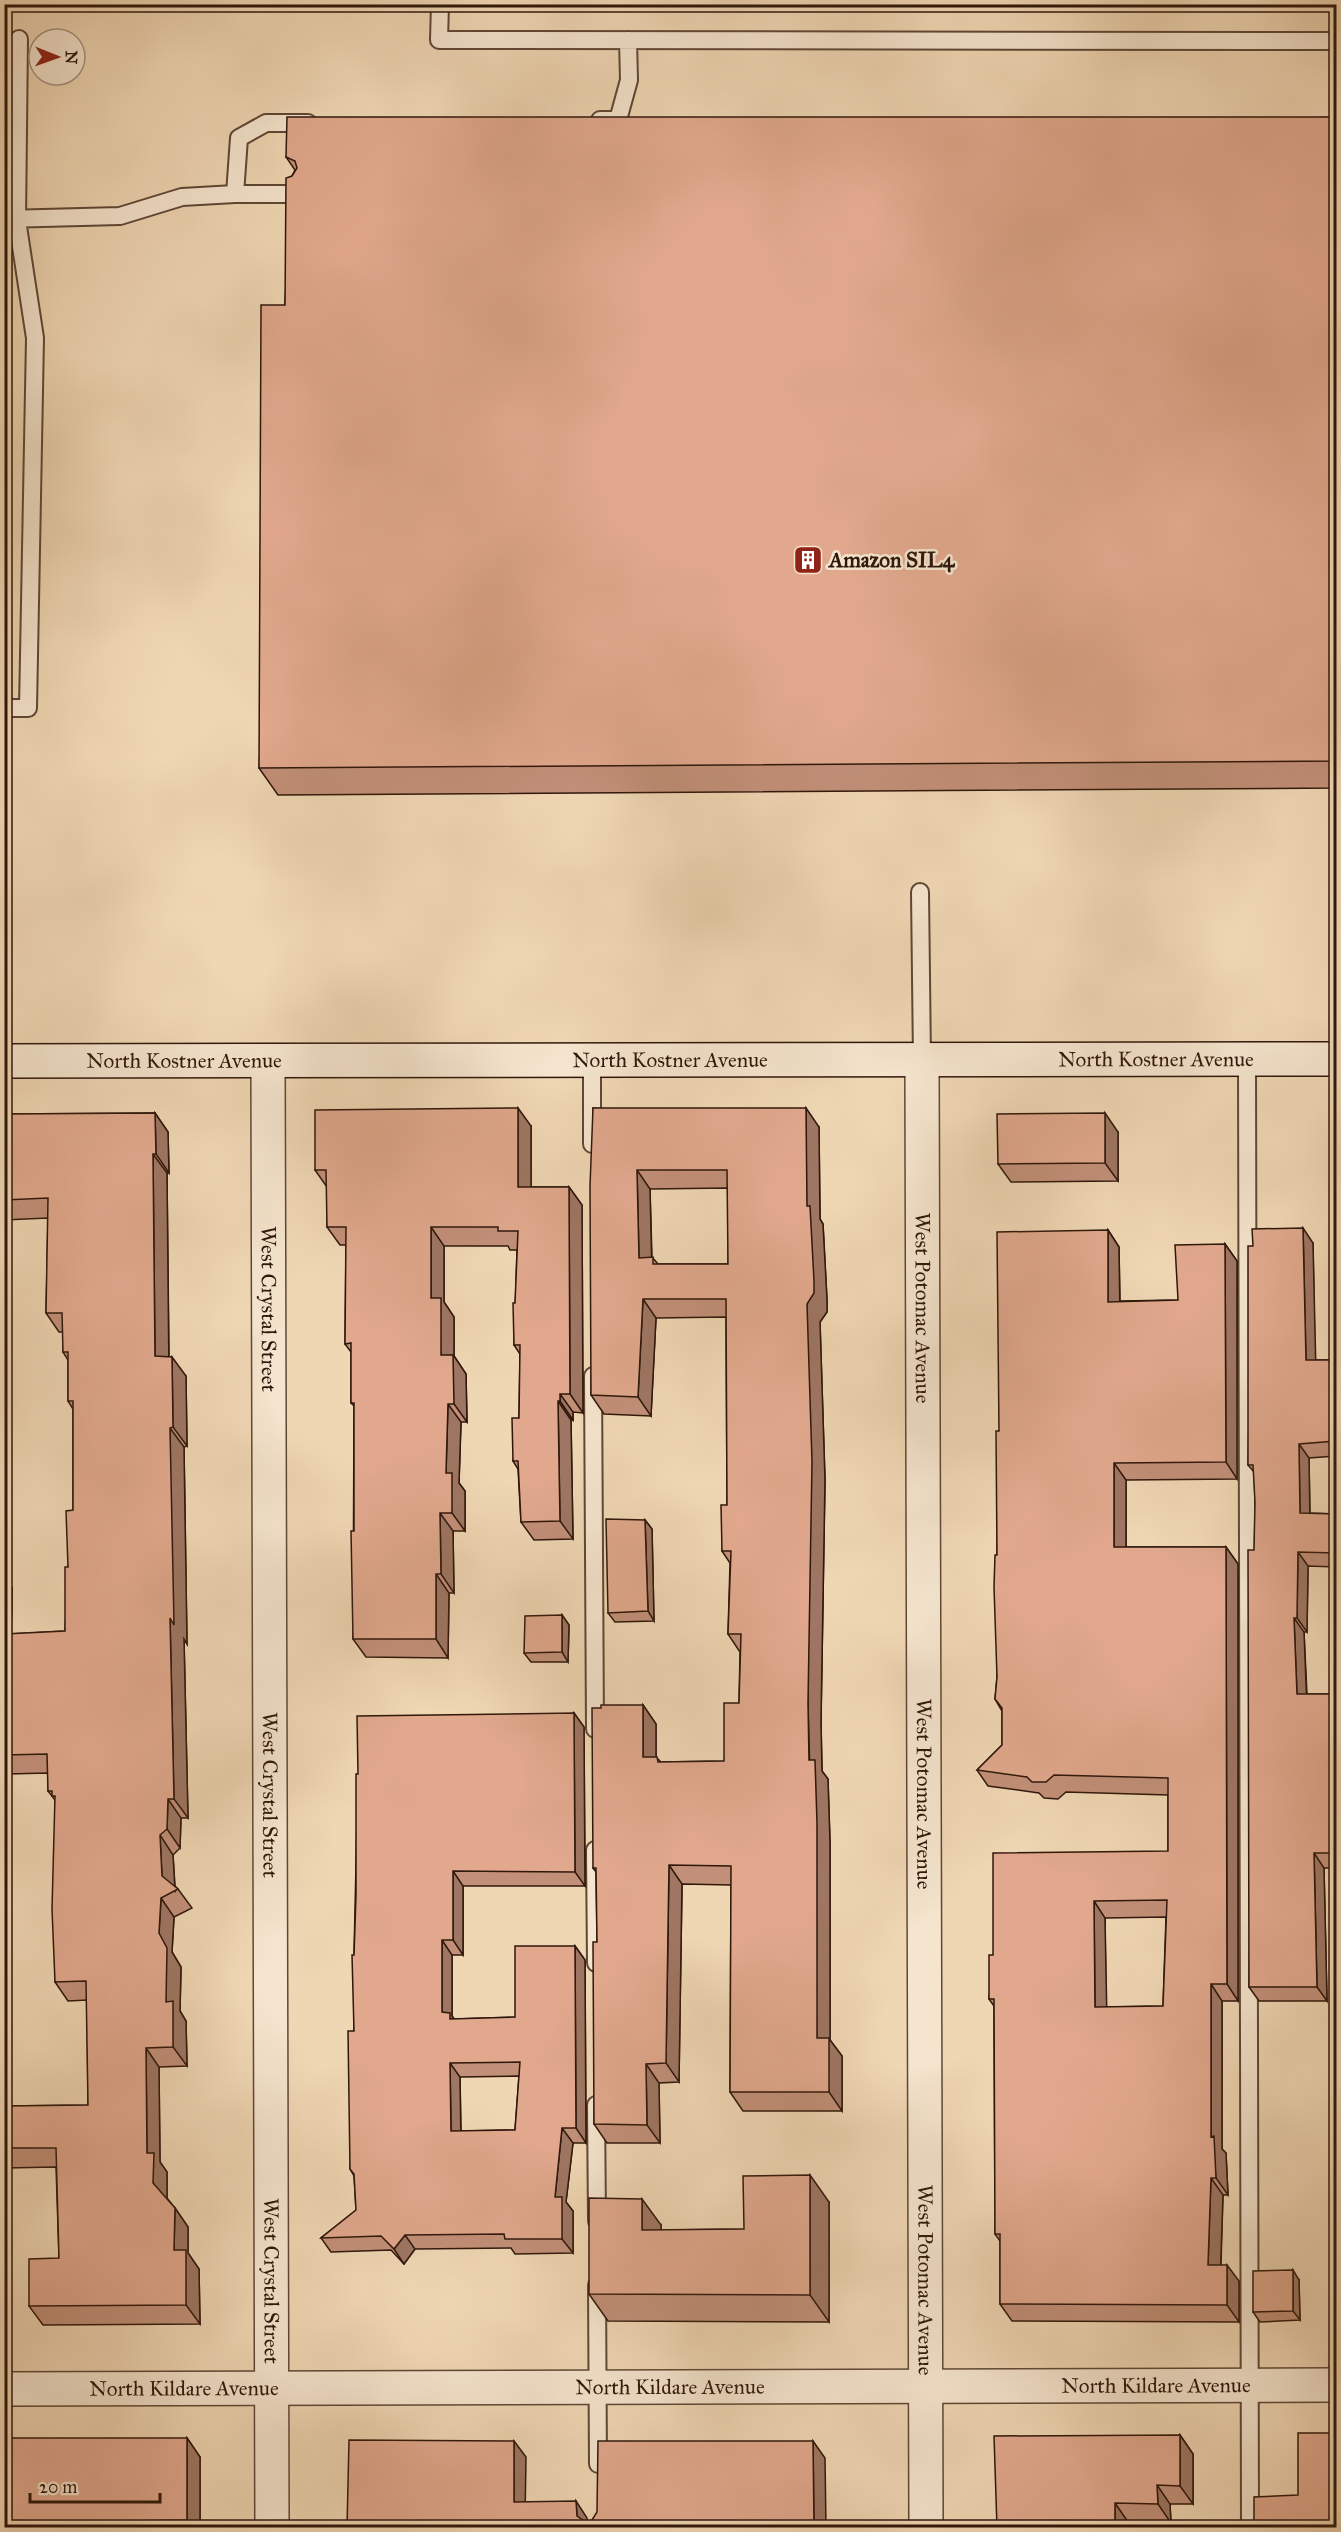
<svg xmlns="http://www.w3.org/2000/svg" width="1341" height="2532" font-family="'IM FELL Great Primer',serif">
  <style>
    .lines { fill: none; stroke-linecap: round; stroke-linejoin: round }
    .lane-casing { stroke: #5f4735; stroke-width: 20 }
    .street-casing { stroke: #5f4735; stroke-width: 36 }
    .secondary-casing { stroke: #2f170b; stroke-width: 36 }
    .lane { stroke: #f5e5ce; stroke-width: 16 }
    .street { stroke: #f5e5ce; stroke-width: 33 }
    .secondary { stroke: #f5e5ce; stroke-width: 33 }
    .wall { fill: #c29079; stroke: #2f170b; stroke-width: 1.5; fill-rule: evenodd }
    .shaded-wall { fill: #9e7663; stroke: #2f170b; stroke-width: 1.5 }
    .building { fill: #e1a88d; stroke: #2f170b; stroke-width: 1.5; fill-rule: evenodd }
    .labels { text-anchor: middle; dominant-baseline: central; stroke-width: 5; stroke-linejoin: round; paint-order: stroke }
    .poi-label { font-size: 21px; font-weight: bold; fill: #2f170b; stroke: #f5e5ce; text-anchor: start }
    .street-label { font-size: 21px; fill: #2f170b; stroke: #f5e5ce }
  </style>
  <rect width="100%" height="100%" fill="#f0d7b4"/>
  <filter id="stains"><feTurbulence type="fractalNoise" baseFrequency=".00333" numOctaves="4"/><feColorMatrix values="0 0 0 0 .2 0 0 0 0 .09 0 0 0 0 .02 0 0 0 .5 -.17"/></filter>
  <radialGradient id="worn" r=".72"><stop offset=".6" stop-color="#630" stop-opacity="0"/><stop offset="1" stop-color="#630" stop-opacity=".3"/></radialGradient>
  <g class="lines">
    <g class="lane-casing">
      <path id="lane" d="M440,4L439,40L1336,41
        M600,120H618L629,80L628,40
        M235,194L239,138L266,123H308
        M4,219L120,216L182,197L235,194H305
        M4,708H28L35,338L17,220L19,39
        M920,892L922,1060
        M1247,1059L1250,2528
        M592,1060V1144
        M593,1376L595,1729
        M595,1850L596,1963
        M596,2105L597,2221
        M597,2285L598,2464"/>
    </g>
    <g class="street-casing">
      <g id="street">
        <path id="s1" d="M922,1060L926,2528"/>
        <path id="s2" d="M268,1061L272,2528"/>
        <path id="s3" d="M4,2389L1336,2385"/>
      </g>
    </g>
    <g class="secondary-casing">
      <g id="secondary">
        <path id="s4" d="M4,1061L1336,1059"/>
      </g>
    </g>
    <use href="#lane" class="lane"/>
    <use href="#street" class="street"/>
    <use href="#secondary" class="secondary"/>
  </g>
  <path class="wall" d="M1336,117V788L278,795L259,768L292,176L295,170L286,157Z
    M593,1108L819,1127L820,1219L823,1224L827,1300V1312L820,1322L825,1480L821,1722L822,1771L828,1779L830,1842V2040L842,2056V2111H743L730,2092L731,1885L682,1884L679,2082L659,2083L660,2143H607L594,2124L597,1942L596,1872L593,1868L643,1705L656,1724V1757L661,1762L724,1761L739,1703L740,1652L728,1634L730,1563L722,1551L727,1505L726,1317L656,1318L651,1416L604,1414L591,1395ZM728,1188V1264H658L652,1257L650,1189Z
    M155,1113L168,1132L169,1173H167L169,1357L186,1376L187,1446L184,1447L187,1644L184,1639L188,1818H181L180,1848L173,1855L175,1886L178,1889L192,1908L174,1917L172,1952L181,1967L180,2011L186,2021L187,2066L159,2067L160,2162L167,2172V2198L175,2208L188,2227V2253L199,2269L200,2324L43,2325L29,2306L59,2258L56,2167L5,2168L7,2259H4V2106L88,2105L87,2000L68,2001L55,1982V1800L48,1791V1773L7,1774L6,1810H4V1577L12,1588L11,1634L65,1631L68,1567L73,1510V1409L68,1401V1360L63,1352V1332H59L46,1313L48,1218L4,1220V1114Z
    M531,1126V1187H569L582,1205L583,1413L573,1412V1420H571L573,1539L534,1540L521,1522L518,1469L513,1461L519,1418L520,1354L514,1345L517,1250H510L508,1246H444V1302L454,1317V1356L466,1374L467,1422H461L459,1483L465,1491V1531H453L454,1593H449L448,1658L366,1657L353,1639L354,1406L351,1403V1352L345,1344L346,1245H340L327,1227V1187L315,1170Z
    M1118,1132V1181L1011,1182L998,1164Z
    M1108,1230L1119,1247L1120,1301L1178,1300L1225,1244L1237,1261V1479L1126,1480V1547H1226L1238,1564V2001H1222V2149L1226,2153L1228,2195H1223L1221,2265L1239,2281V2322L1012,2321L1000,2304V2241L995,2234L994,2006L989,1999L993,1955L1168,1851V1795L1066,1792L1058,1799L1044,1798L1039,1793L988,1786L977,1770L1002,1745V1711L995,1699L997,1677V1555L999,1431ZM1166,1917L1163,2006L1106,2007L1105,1918Z
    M1313,1243L1315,1360H1336V1456L1309,1458L1310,1513L1336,1514V1567L1308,1566L1307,1632H1304L1307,1694H1336V1868H1324L1327,2001H1259L1249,1987L1255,1502L1254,1472L1248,1465L1253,1246Z
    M645,1520L652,1529L654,1621L615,1622L608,1613Z
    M562,1615L569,1625L568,1662H531L524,1653Z
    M574,1713L584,1727L585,1886H463V1955H452V2016L454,2019L515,2017L575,1946L585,1960L586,2143H573L566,2202L573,2211V2253L515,2254L511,2248L415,2249L404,2264L391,2250L331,2252L321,2238L356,2210L354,2176L350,2169L354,2031V1955L358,1774ZM519,2076L515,2130L461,2131L460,2077Z
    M829,2202V2322L608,2321L589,2294L661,2225V2230L744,2229Z
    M1299,2280L1300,2320L1260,2322L1253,2312Z
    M1180,2435L1193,2454V2504H1170L1171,2523L1128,2522V2528H997Z
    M187,2438L200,2457V2528H4Z"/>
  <path class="shaded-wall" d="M518,1108L531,1126V1206L518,1187Z
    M806,1108L819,1127L820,1219L823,1224L827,1300V1312L820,1322L825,1480L821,1722L822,1771L828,1779L830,1842V2040L842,2056V2111L829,2092L817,2038L808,1703Z
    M155,1113L168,1132L169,1173L156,1154Z
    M1105,1113L1118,1132V1181L1105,1163Z
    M153,1154L167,1173L169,1376L155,1356Z
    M637,1170L650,1189L652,1276L639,1258Z
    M569,1187L582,1205L583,1413L570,1394Z
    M431,1227L444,1246V1302L454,1317V1356L466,1374L467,1422L454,1404L441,1355L431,1298Z
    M1303,1228L1313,1243L1316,1374L1306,1360Z
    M1108,1230L1119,1247L1120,1318L1108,1302Z
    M1225,1244L1237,1261V1479L1226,1462Z
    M643,1299L656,1318L651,1416L638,1397Z
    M172,1357L186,1376L187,1446L173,1427Z
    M560,1394L573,1412V1420L560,1401Z
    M558,1401L571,1420L573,1539L560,1521Z
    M448,1404L461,1422L459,1483L465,1491V1531L452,1513L446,1473Z
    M170,1428L184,1447L187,1644L184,1639L188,1818L174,1799L170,1618Z
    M1299,1444L1309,1458L1310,1527L1300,1513Z
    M1114,1463L1126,1480V1555L1114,1547Z
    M440,1513L453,1531L454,1593L441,1574Z
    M645,1520L652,1529L654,1621L648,1611Z
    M1226,1547L1238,1564V2001L1227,1984Z
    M1298,1552L1308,1566L1307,1632L1297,1618Z
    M436,1574L449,1593L448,1658L436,1639Z
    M4,1577L12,1588L11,1653L4,1644Z
    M562,1615L569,1625L568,1662L562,1652Z
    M1294,1618L1304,1632L1307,1709L1297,1694Z
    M643,1705L656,1724V1775L643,1757Z
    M574,1713L584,1727L585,1886L575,1872Z
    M4,1770L7,1774L6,1810L4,1808Z
    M168,1799L181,1818L180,1848L167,1829Z
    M160,1835L173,1855L175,1891L162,1876Z
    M1314,1853L1324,1868L1327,2001L1317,1987Z
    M669,1865L682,1884L679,2082L666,2063Z
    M453,1871L463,1886V1955L453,1940Z
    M161,1898L174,1917L172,1952L181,1967L180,2011L186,2021L187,2066L173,2047L166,2002L159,1933Z
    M1094,1901L1105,1918L1107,2023L1095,2007Z
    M442,1940L452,1955V2016L460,2027L442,2012Z
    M575,1946L585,1960L586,2143L576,2128Z
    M1211,1984L1222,2001V2149L1226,2153L1228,2195L1216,2178L1211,2137Z
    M146,2048L159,2067L160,2162L167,2172V2202L153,2183L147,2153Z
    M450,2063L460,2077L461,2146L451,2131Z
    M646,2064L659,2083L660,2143L647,2125Z
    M562,2128L573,2143L566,2202L573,2211V2253L562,2239L555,2197Z
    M4,2167L5,2168L7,2259L4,2256Z
    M810,2175L829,2202V2322L810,2295Z
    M1211,2178L1223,2195L1220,2282L1208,2265Z
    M642,2199L661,2225V2257L642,2230Z
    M175,2208L188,2227V2253L199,2269L200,2324L186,2305L174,2250Z
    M405,2235L415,2249L404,2264L394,2249Z
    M1227,2265L1239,2281V2322L1227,2305Z
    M1293,2270L1299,2280L1300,2320L1293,2311Z
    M1180,2435L1193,2454V2504L1180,2486Z
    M187,2438L200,2457V2528H192L187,2520Z
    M514,2441L526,2457L525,2519L514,2502Z
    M813,2441L825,2458L826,2528H816L814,2525Z
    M1157,2485L1170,2504L1171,2523L1158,2504Z
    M576,2501L587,2518L588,2528L577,2516Z
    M1115,2503L1128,2522V2528H1115Z"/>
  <path class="building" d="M287,117H1336V761L259,768L261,305H285L286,178L292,176L297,168L295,161L286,157Z
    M518,1108V1187H569L570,1394H560V1401H558L560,1521L521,1522L518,1461H513L512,1418H519L520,1345H514L513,1303H515L518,1231H498V1227H431V1298H441V1355H453L454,1404H448L446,1473H452V1513H440L441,1574H436V1639H353L351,1531H354V1403H351V1343L345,1344L346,1227H327L326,1170H315V1110Z
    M593,1108H806L807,1206H810L814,1281V1293L807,1304L812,1461L808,1703L809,1760H815L817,1823V2038H829V2092H730L731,1866L669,1865L666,2063L646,2064L647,2125L594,2124L593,1942H597L596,1868H593L592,1708H601V1705H643V1757H657L658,1762L724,1761V1703H739L741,1634H728L731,1551H722L721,1505H727L726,1299H643L638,1397L591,1395L590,1186ZM637,1170H727L728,1264H653V1257L639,1258Z
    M155,1113L156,1154H153L155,1356L172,1357L173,1427L170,1428L174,1625L170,1618L174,1799H168L167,1829L160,1835L162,1876L178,1889L161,1898L159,1933L167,1948L166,2002L173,2001V2047L146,2048L147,2153H154L153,2183L175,2208L174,2250H186V2305L29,2306V2259L59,2258L56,2148H4V2106L88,2105L86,1981L55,1982L52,1909L55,1796H52V1791H48L47,1754L4,1755V1634L65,1631V1567H68L66,1511L73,1510V1401H68V1352H63L62,1313H46L48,1198L4,1200V1114Z
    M1105,1113V1163L998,1164L997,1114Z
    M1303,1228L1306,1360H1336V1441L1299,1444L1300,1513L1336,1514V1553L1298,1552L1297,1618H1294L1297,1694H1336V1853H1314L1317,1987H1249L1248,1550H1254L1255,1502L1253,1465H1248V1246H1253L1252,1229Z
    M1108,1230V1302L1178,1300L1175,1245L1225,1244L1226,1462L1114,1463V1547H1226L1227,1984H1211V2137L1214,2136L1216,2178H1211L1208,2265H1227V2305L1000,2304V2234H995L994,1999H989V1955H993V1853L1168,1851V1778L1054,1775L1046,1782H1032L1027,1777L977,1770L1002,1745V1708L995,1699L997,1677L994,1587L995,1555H997L996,1431H999L997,1232ZM1167,1900L1163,2006L1095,2007L1094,1901Z
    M606,1519L645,1520L648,1611L608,1613Z
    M562,1615V1652L524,1653L525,1616Z
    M574,1713L575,1872L453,1871V1940H442V2012L450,2013V2019L515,2017V1946H575L576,2128H562L555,2197H562V2239H505L504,2234L405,2235L394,2249L381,2236L321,2238L356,2210L354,2174L350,2169L348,2031H354L352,1955H354L356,1895V1774H358L357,1716ZM520,2062L515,2130L451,2131L450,2063Z
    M810,2175V2295L589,2294V2198L642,2199V2230L744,2229L743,2176Z
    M1293,2270V2311L1253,2312V2271Z
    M1298,2433H1336V2528H1254V2497L1298,2495Z
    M1180,2435V2486L1157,2485L1158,2504L1115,2503V2528H997L994,2436Z
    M4,2438H187V2520L127,2521L133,2528H4Z
    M349,2440L514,2441V2502L576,2501L577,2516L586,2522L592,2520L597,2512L598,2441H813L814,2525L817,2528H347Z"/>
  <defs>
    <g id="building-square" transform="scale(1.5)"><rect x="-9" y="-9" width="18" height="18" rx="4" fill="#8f2418" stroke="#f5e5ce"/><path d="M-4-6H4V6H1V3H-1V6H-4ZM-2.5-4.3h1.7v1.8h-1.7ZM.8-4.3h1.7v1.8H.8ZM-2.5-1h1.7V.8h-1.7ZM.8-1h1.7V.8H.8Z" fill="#fff"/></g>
  </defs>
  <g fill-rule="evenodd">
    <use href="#building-square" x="808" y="560"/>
  </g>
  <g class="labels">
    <g class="poi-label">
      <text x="829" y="560">Amazon SIL4</text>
    </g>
    <g class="street-label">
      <text stroke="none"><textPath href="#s4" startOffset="1152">North Kostner Avenue</textPath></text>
      <text stroke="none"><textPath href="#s4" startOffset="666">North Kostner Avenue</textPath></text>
      <text stroke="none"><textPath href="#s4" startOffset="180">North Kostner Avenue</textPath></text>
      <text stroke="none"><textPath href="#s2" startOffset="248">West Crystal Street</textPath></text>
      <text stroke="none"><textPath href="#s1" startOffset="248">West Potomac Avenue</textPath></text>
      <text stroke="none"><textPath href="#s2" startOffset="734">West Crystal Street</textPath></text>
      <text stroke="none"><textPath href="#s1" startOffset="734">West Potomac Avenue</textPath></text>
      <text stroke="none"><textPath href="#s2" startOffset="1220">West Crystal Street</textPath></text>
      <text stroke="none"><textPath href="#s1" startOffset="1220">West Potomac Avenue</textPath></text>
      <text stroke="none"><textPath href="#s3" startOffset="1152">North Kildare Avenue</textPath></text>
      <text stroke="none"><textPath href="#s3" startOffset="666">North Kildare Avenue</textPath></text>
      <text stroke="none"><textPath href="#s3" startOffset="180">North Kildare Avenue</textPath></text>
    </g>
  </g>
  <rect width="1341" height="2532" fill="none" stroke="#f0d7b4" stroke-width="24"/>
  <rect x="6" y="6" width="1329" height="2520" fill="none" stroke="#2f170b" stroke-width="3"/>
  <rect x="12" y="12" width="1317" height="2508" fill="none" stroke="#2f170b" stroke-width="1.5"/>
  <g transform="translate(57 57) rotate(91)"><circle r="28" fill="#f5e5ce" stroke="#a69380" stroke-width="1.5"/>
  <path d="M0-4.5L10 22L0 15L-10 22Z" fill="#8f2418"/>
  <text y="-9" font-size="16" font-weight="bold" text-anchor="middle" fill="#2f170b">N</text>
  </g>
  <path d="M30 2493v9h130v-9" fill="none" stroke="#2f170b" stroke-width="3"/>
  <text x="39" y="2493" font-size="18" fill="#2f170b" stroke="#f5e5ce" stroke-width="4.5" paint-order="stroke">20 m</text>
  <rect width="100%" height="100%" filter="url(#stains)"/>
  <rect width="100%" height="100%" fill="url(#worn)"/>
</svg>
